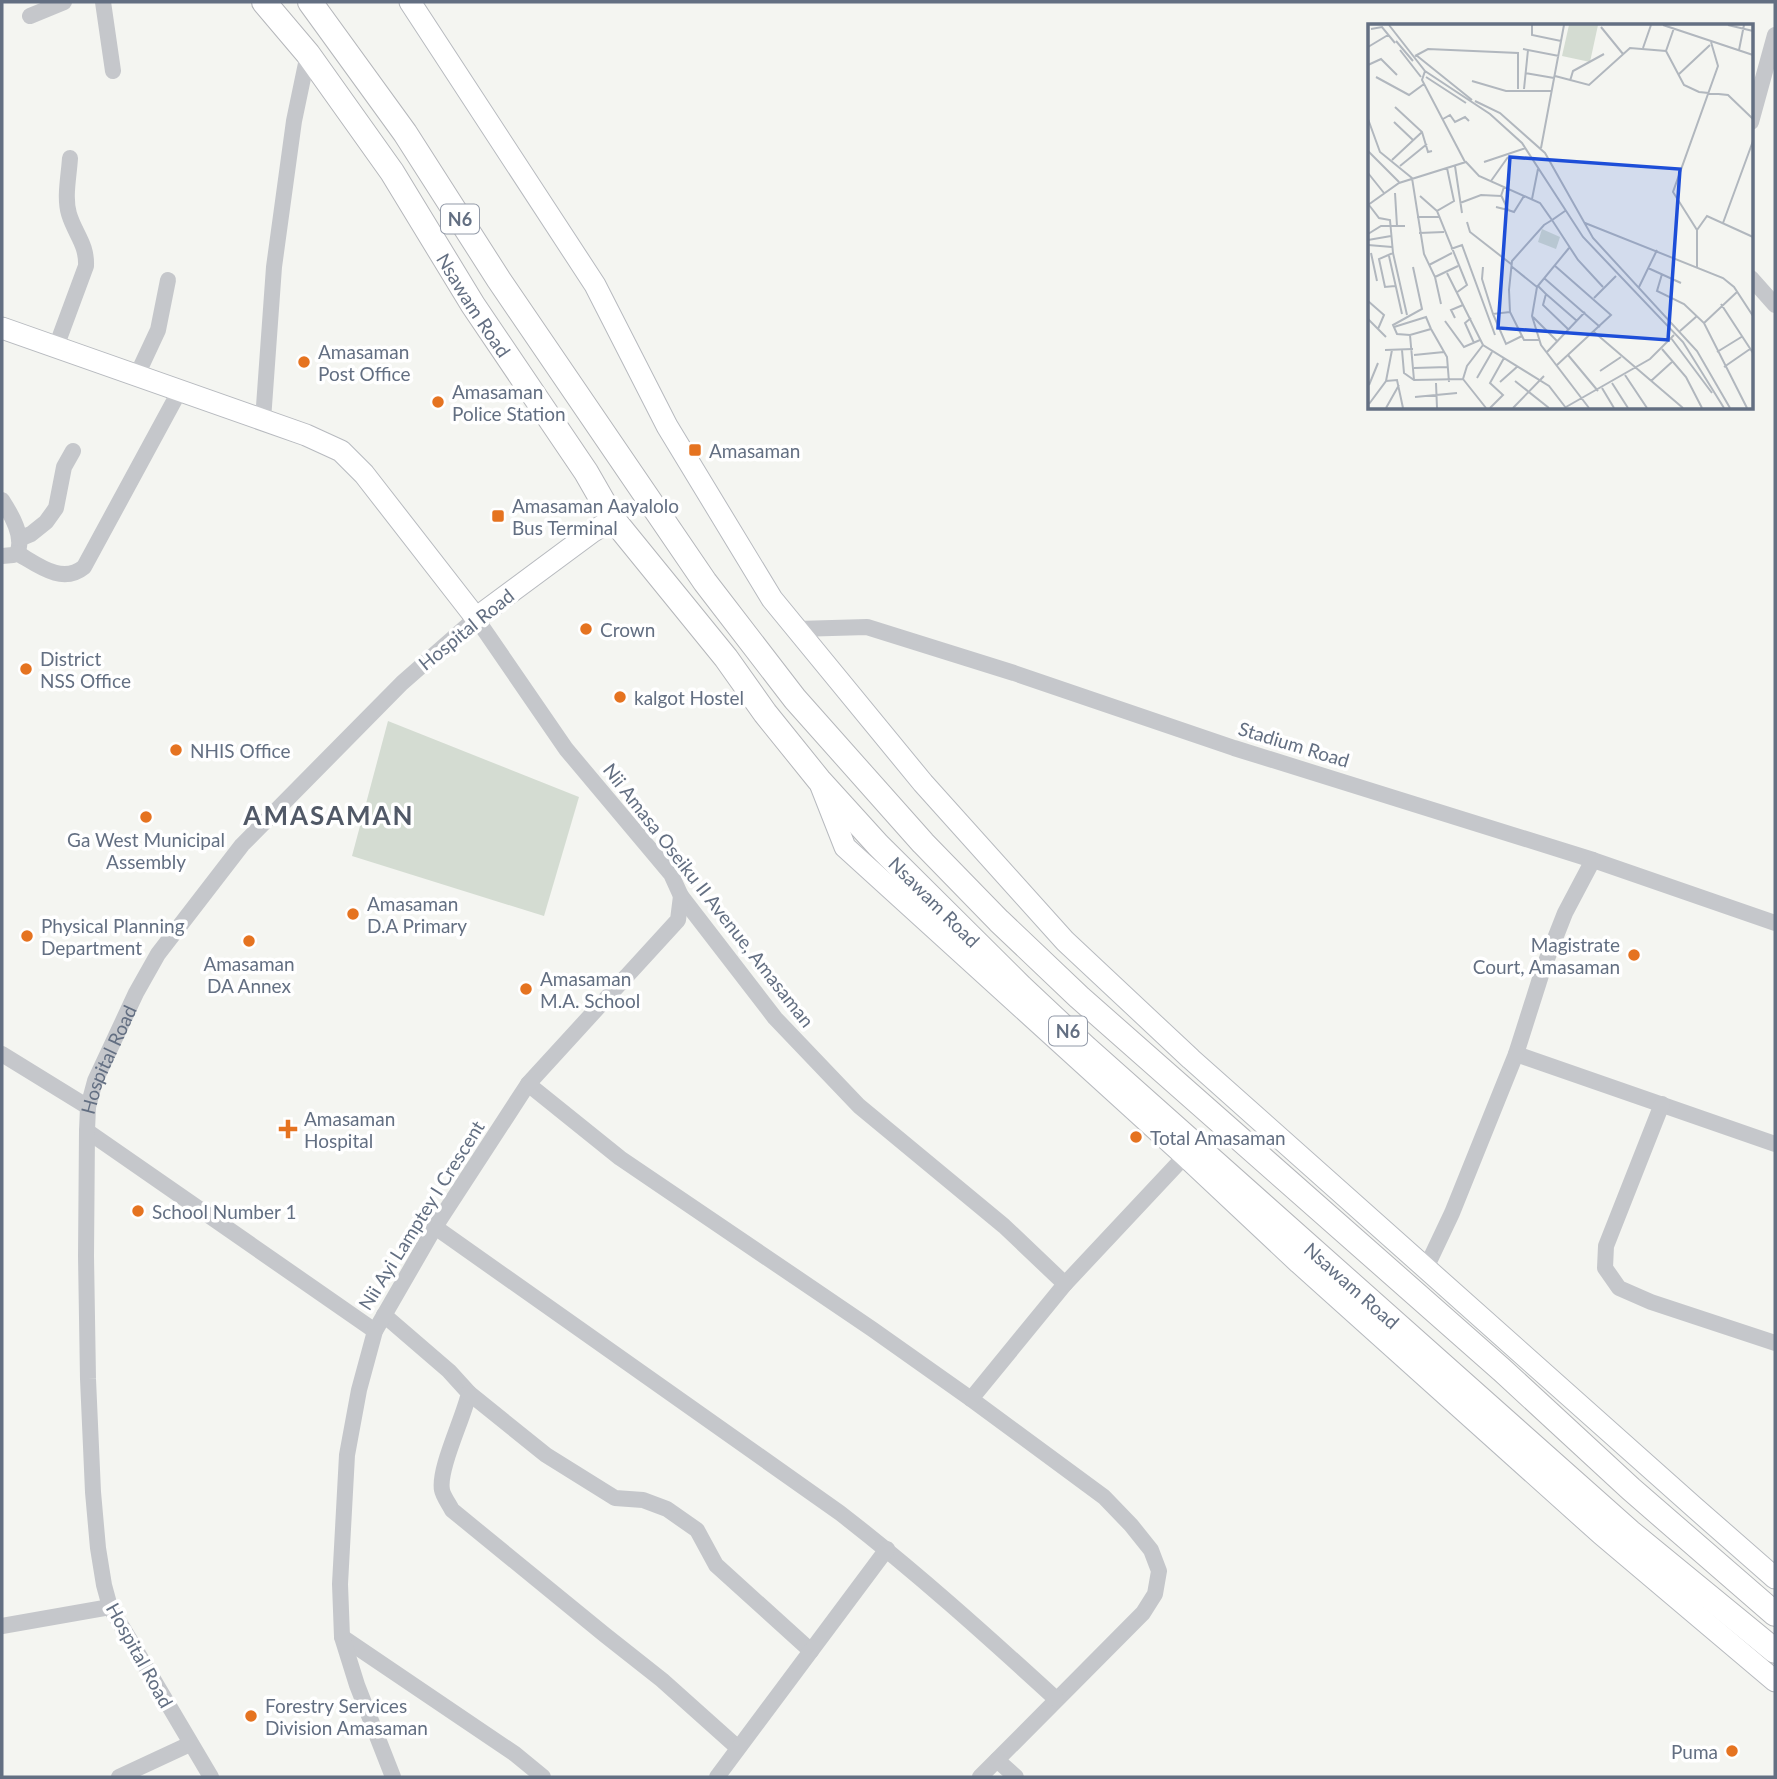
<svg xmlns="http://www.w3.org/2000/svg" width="1777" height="1779" font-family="Lato,sans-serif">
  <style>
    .green { fill: #d4dcd2 }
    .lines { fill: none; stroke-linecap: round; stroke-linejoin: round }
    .secondary-casing { stroke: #b7babf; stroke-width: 23 }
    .trunk-casing { stroke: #b5b7bb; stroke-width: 26 }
    .minor { stroke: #c5c7cb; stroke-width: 16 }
    .secondary { stroke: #fff; stroke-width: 21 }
    .trunk { stroke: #fff; stroke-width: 24 }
    .poi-dot { fill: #e57320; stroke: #fff; stroke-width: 2.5 }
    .labels { text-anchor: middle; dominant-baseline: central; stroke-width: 7; stroke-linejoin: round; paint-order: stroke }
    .shield { fill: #fff; stroke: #929aa8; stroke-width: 2 }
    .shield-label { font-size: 18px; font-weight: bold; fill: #636f82 }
    .street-label { font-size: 19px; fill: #636f82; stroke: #fff }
    .poi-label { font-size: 19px; fill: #636f82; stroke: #fff; text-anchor: start }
    .district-label { font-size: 26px; font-weight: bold; letter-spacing: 2px; fill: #515967; stroke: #fff }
    .inset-road { fill: none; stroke: #b1b7be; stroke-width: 2 }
    .view { fill: #1d4ed8; fill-opacity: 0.15; stroke: #1d4ed8; stroke-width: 3.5 }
    .inset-edge { fill: none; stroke: #636f82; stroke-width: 3.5 }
  </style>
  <rect width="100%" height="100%" fill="#f4f5f1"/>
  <path class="green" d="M388,721L579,797L544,916L352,856Z"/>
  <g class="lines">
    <g class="secondary-casing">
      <path id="secondary" d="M410,2L595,285L667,426L772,599L923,783L1065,941L1191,1059L1694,1507L1775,1578
        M2,328L306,435L341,451L364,474L476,618L592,532L613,519
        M821,786L845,847L1185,1156L1299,1263L1601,1534L1775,1681"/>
    </g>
    <g class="trunk-casing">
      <g id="trunk">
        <path id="s2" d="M264,2L308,54L392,172L473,305L586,472L613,519L726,658L765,713L819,780L878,845L1021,987L1086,1048L1630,1532L1775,1651"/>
        <path d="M310,2L405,133L499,280L705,582L795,699L923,843L999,921L1079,997L1502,1370L1631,1489L1775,1614"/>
      </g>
    </g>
    <g class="minor">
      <path d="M103,2L113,71"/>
      <path d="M30,16L64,2"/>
      <path d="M1751,122L1775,35"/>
      <path d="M1751,278L1775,305"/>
      <path d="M56,347L86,266C87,244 75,234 69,214C64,197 69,176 70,158"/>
      <path d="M137,375L158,330L168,280"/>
      <path d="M263,420L274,267L294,121L308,54"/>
      <path d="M2,500C11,514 25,537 17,553L13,555L2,556"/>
      <path d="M19,539L31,534L46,522L56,508L64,467L73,451"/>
      <path d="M17,553C38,565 62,585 84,567L180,390"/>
      <path d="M797,629L867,627L1014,673L1234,748L1593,860L1775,923"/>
      <path d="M2,1054L88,1107"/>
      <path d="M1516,1054L1775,1144"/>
      <path d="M528,1084L620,1158L872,1329L971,1399L1104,1497L1131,1525L1151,1550L1159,1571L1155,1594L1143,1613L980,1777"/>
      <path d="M1662,1104L1606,1246L1605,1268L1619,1288L1651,1302L1775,1343"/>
      <path d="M87,1131L375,1331"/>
      <path d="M435,1227L840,1513C915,1571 986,1635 1056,1699"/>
      <path d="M1426,1268L1452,1213L1516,1054L1543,969L1565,913L1593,860"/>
      <path d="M384,1315L449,1371L469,1393C464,1417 438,1469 442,1490C443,1496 449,1504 452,1510L605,1635L662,1680L738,1748"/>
      <path d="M469,1393L546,1455L615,1498L643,1500L667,1509L697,1530L716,1565L811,1651"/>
      <path d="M971,1399L1065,1284L1185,1156"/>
      <path d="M2,1626L110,1607"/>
      <path d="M342,1637L515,1754L543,1777"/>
      <path d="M997,1760L1016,1777"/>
      <path d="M119,1777L190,1744"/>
      <path id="s1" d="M211,1777L130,1640L110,1607L104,1585L98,1548L93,1492L88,1379L86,1256L87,1131L88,1107L95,1081L136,993L158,954L242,845L402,683L476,618L566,749L671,874L681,896L775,1018L859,1106L1004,1226L1065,1284"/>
      <path d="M393,1777L357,1685L342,1637L340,1584L347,1455L359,1390L375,1331L435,1227L528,1084L678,920L681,896"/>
      <path d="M717,1777L887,1549"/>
    </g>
    <use href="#secondary" class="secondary"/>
    <use href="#trunk" class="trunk"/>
  </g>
  <g class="poi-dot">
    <circle cx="304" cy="362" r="7"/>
    <circle cx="438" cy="402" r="7"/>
    <rect x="688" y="443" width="14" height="14" rx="3.5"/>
    <rect x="491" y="509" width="14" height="14" rx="3.5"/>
    <circle cx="586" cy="629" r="7"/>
    <circle cx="26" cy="669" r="7"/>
    <circle cx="620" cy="697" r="7"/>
    <circle cx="176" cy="750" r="7"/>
    <circle cx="146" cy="817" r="7"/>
    <circle cx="353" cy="914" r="7"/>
    <circle cx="27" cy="936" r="7"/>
    <circle cx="249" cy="941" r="7"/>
    <circle cx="1634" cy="955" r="7"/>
    <circle cx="526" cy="989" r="7"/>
    <path d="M284.5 1118.5h7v7h7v7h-7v7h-7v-7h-7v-7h7z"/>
    <circle cx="1136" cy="1137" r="7"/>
    <circle cx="138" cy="1211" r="7"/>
    <circle cx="251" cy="1716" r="7"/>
    <circle cx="1732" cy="1751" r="7"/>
  </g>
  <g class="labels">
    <g class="shield">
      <rect x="441" y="204.5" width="38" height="29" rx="5"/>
      <rect x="1049" y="1016.5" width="38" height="29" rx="5"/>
    </g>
    <g class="shield-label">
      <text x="460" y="219">N6</text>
      <text x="1068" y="1031">N6</text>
    </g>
    <g class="street-label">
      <text stroke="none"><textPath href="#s2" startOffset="369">Nsawam Road</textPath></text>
      <text transform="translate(466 629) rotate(-39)">Hospital Road</text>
      <text transform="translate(1294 744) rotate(17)">Stadium Road</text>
      <text transform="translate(709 895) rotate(52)">Nii Amasa Oseiku II Avenue, Amasaman</text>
      <text stroke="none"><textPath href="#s2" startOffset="1125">Nsawam Road</textPath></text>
      <text stroke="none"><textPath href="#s1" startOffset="751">Hospital Road</textPath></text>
      <text transform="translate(421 1215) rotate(-58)">Nii Ayi Lamptey I Crescent</text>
      <text stroke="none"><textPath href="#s2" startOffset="1692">Nsawam Road</textPath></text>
      <text transform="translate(140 1655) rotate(61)">Hospital Road</text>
    </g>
    <g class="poi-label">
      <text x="318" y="351">Amasaman<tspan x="318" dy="22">Post Office</tspan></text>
      <text x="452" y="391">Amasaman<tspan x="452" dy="22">Police Station</tspan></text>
      <text x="709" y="450">Amasaman</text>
      <text x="512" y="505">Amasaman Aayalolo<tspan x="512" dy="22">Bus Terminal</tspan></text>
      <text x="600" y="629">Crown</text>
      <text x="40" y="658">District<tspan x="40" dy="22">NSS Office</tspan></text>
      <text x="634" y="697">kalgot Hostel</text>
      <text x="190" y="750">NHIS Office</text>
      <text x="146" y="839" text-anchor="middle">Ga West Municipal<tspan x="146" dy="22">Assembly</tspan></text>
      <text x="367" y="903">Amasaman<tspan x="367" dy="22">D.A Primary</tspan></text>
      <text x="41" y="925">Physical Planning<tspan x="41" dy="22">Department</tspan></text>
      <text x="1620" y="944" text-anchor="end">Magistrate<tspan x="1620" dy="22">Court, Amasaman</tspan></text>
      <text x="249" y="963" text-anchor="middle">Amasaman<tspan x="249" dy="22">DA Annex</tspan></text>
      <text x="540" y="978">Amasaman<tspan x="540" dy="22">M.A. School</tspan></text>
      <text x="304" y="1118">Amasaman<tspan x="304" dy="22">Hospital</tspan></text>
      <text x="1150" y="1137">Total Amasaman</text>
      <text x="152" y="1211">School Number 1</text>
      <text x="265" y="1705">Forestry Services<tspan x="265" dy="22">Division Amasaman</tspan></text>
      <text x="1718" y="1751" text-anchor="end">Puma</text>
    </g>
    <g class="district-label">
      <text x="329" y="815">AMASAMAN</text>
    </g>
  </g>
  <g transform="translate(1368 24)">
    <rect width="385" height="385" fill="#f4f5f1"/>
    <path d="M201,1H230L222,38L194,32ZM174,205L192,213L188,225L170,218Z" fill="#d4dcd2"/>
    <path class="inset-road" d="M21,1L57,47L122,90L154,119L215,213L315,318L356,384M164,1V11L193,17M295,1L385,31M360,1L385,7M233,3L255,30M3,5L14,3L27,19M28,17L45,37M0,23L20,11M275,24L283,1M155,25L191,32M32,26L53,53M371,26L376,1M298,27L306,4M48,31L104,76M47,32L60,25L150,29V65M0,41L13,35L29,51M57,47L54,56L97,138M157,49L186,54M310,51L342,21M187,52L221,61L262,24L298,27L316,61L331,68L360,71L385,95M8,53L41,71L56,60M58,53L98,79M104,57L138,67H184M202,57L205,47L236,30M156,65L160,26M107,77L132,89L177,129L225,214L329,327L362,384M27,83L54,108L60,128L64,127M0,95L12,128L44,154L56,230L67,253L73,280M75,95L82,91L87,98L97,93L101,97M26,98L45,116M173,124L196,1M0,127L31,158M24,136L54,108M116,138L158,124M32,142L59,120M87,142L94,189M79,144L86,177L69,187L99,261L88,269M0,149L16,169M123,157L140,133M27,169L29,202M52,172L69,187M164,175L170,145M92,179L113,171L133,172L136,163M0,181L31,159L98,138L111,152L172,179L184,196L197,187M1,181L11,194L22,196L25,229L11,235L17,263L27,262M128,183L140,186L133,171M140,186L146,188L156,172M49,193H71M99,198L102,208L143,240M217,199L355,254L366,263L385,292M355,199L385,117M329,206L339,192L385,213M51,209L76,208M0,210L13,202H37M0,216L23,212M0,221L24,223M201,224L169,263L164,292L173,321L221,384M83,225L94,221L127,311M3,229L9,257M25,229L39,291M21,232L34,290M61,241L84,229M186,241L243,291L189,341M143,242L169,263M45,243L54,285L25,301L29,310L42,311L63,305L79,333L81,358M115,243L114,255L125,290L142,288M329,243V206L305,168L350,42L343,18M280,244L313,259M79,249L115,321L181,362L198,384M294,250L289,267L316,280L336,299L379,384M67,253L90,242M176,254L232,303M170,262L178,270L175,281L201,306M271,263L289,226M178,270L209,297M226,274L248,252M0,277L16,291L10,305M353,280L385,329M125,290L138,320L154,312M165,293L190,318M87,294L83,286L95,281M103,294L97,299L106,319M0,295L18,313M77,297L96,323L112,316M336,299L369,268M26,303L58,293L63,305M312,307L329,292M226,308L315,384M42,311L46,356M303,314L344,369M171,316H156L142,288L141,266L144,237L176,201L184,196L210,236L235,263M294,325L318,353L334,384M17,326L45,325M34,326L36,349L46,356L95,355M179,328L217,288M349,328L375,312M46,331L76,328M200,331L230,367M356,343L382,325M46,344L80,343M232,347L253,333M257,351L279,384M109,354L124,328M95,355L99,342L115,321M95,355L118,384M18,357L29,356L35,384M147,357L181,384M283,357L305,337M132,358L150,342M68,359L69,384M244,359L260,384M1,361L10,339M234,364L246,384M47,373L89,369M1,380L18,357L24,326M198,383L282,335L306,311M18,384L31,361M122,384L135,371L122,359L136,334M145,384L176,352"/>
    <path class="view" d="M142,133L312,145L300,316L130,304Z"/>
    <rect width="385" height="385" class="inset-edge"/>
  </g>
  <rect width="1777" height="1779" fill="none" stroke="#636f82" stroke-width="7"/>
</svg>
